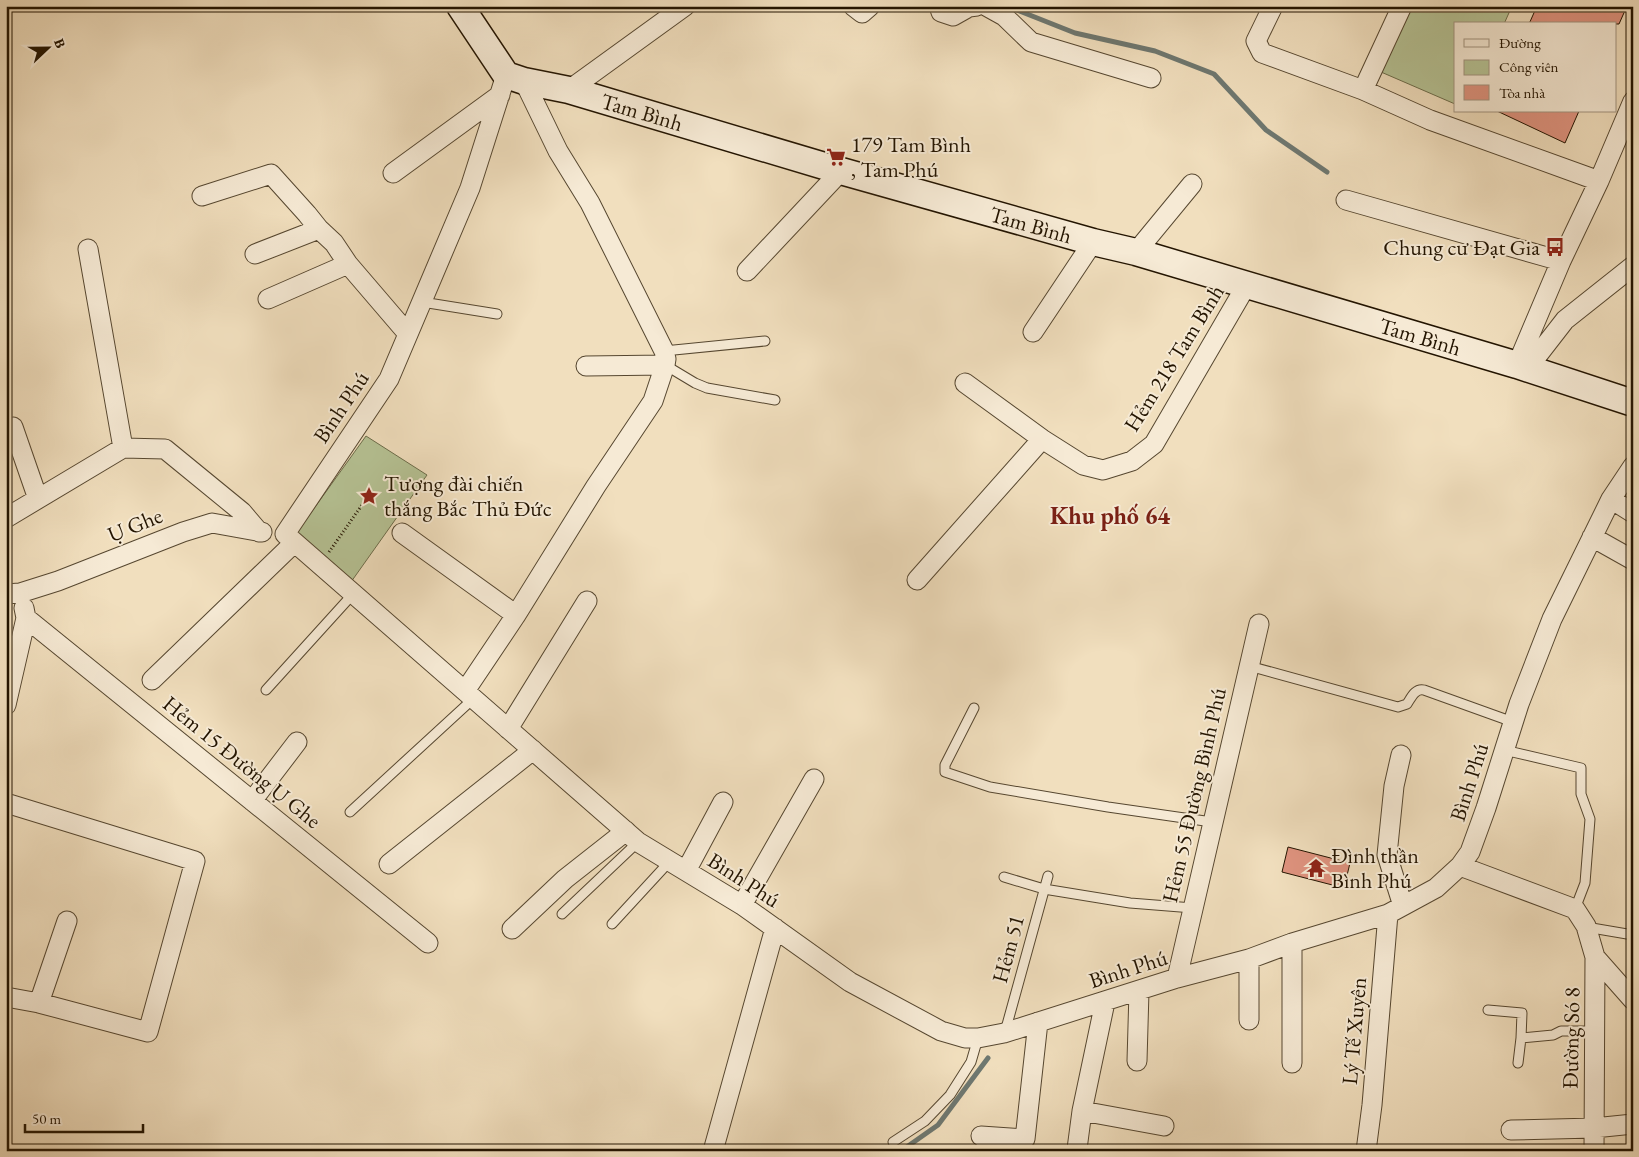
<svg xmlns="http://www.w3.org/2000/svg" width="1639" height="1157" font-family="'EB Garamond',serif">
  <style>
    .green { fill: #b6c395; stroke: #6c6c4a }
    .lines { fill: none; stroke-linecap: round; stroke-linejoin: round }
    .stream { stroke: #6e7871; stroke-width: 5 }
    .building { fill: #df937f; stroke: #231400 }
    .service-casing { stroke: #564730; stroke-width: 11 }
    .minor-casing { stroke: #564730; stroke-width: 21 }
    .secondary-casing { stroke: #231400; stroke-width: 29 }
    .path { stroke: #231400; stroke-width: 3; stroke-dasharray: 1 2.5; stroke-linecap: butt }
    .service { stroke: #f6ead5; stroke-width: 9 }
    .minor { stroke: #f6ead5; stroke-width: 19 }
    .secondary { stroke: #f6ead5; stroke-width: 26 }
    .labels { text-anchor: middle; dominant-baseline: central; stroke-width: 4; stroke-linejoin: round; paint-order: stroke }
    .street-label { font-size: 22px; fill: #231400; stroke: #f6ead5 }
    .poi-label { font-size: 22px; fill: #231400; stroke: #f6ead5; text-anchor: start }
    .neighbourhood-label { font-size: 24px; font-weight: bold; fill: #7a1f14; stroke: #f6ead5 }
  </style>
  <rect width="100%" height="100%" fill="#f1dfbe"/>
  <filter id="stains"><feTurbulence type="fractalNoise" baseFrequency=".004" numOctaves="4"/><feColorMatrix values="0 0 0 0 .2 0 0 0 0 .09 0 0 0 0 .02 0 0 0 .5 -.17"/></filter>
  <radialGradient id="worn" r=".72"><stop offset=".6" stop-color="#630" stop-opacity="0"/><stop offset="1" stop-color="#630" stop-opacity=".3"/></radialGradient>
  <path class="green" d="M1409,6H1512L1504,24H1455V104L1381,72Z
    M366,436L427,475L351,582L299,538L297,532Z"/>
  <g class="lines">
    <path class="stream" d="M1007,6L1075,33L1155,51L1214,74L1266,130L1327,172
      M901,1151L938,1125L988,1058"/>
  </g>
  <path class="building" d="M1537,6H1627L1619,24H1529Z
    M1497,111H1579L1565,143Z
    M1288,847L1350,863L1344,888L1282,872Z"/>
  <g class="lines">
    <g class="service-casing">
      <path id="service" d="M422,302L497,314
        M664,351L765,341
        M665,365L695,383L707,388L775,400
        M1249,666L1398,707L1407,704C1411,698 1415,688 1424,690L1513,722
        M266,690L353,594
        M974,708L945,765V772L990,787L1108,807L1212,822
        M1504,750L1581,768V794L1590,819L1585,883L1575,909
        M350,812L473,699
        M1004,877L1044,889L1130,903L1193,908
        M562,914L638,842
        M612,924L670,861
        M1586,927L1633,935
        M1488,1010L1522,1013L1521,1038
        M1005,1032L1048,876
        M1518,1063L1521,1038L1553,1035L1561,1031H1595
        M893,1142L925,1121L950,1095L971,1062L978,1038"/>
    </g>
    <g class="minor-casing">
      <path id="minor" d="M853,6L862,13L870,6
        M939,6L941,12L953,16L969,7L977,6
        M986,6L1004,16L1031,42L1151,78
        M1273,6L1256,41L1262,53L1363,90L1430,120L1599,181
        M569,90L685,6
        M1363,90L1402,6
        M393,173L500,95
        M202,196L271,174L307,214L319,229L334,243L348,264L408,334
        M1346,200L1561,261
        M88,249L123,448
        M1136,252L1192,184
        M255,254L319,229
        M747,271L841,171
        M268,299L348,264
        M1033,332L1093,242
        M1517,365L1561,261L1599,181L1633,101
        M586,366L665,365
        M1527,369L1565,320L1633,266
        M965,383L1042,439
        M13,427L38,499
        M1611,499L1633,513
        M6,518L123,448L165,449L242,512L259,532
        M402,533L516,615
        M285,534L638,842L742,905L850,982L941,1031L965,1038H978L1004,1033L1177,978L1249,959L1292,943L1388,914L1436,888L1460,866L1470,852L1486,808L1519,704L1552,619L1611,499L1633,466
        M285,534L389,379L470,188L506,75
        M1592,537L1633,560
        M917,580L1042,439L1083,465L1103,470L1132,461L1154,444L1246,286
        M6,594L20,593L58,581L183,532L212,523L262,532
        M26,618L428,943
        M152,680L294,543
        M465,691L516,615L596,486L653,401L665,365L666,359L664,351L590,203L558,151L524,81
        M6,705L26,618L24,608
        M508,729L587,601
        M1401,755L1394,786L1387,855L1403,906
        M252,801L297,742
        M6,803L195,861L148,1032L39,1003L6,997
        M389,864L533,750
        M1460,866L1575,909L1586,926L1595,957L1594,1151
        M686,871L723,802
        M742,905L814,779
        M512,929L565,879L626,831
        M1595,957L1633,1000
        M1177,978L1259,624
        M39,1003L67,921
        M1249,1020V959
        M1137,1061L1139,991
        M1292,1063V943
        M1082,1111L1164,1126
        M1511,1130L1594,1128L1633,1124
        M981,1136L1025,1139L1038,1022
        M1077,1149L1082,1111L1105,1002
        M713,1151L775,928
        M1366,1151L1372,1105L1388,914"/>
    </g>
    <g class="secondary-casing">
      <g id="secondary">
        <path id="s1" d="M460,6L506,75L524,81L569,90L841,171L1093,242L1136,252L1517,365L1633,403"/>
      </g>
    </g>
    <path class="path" d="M329,552L362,505"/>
    <use href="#service" class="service"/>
    <use href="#minor" class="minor"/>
    <use href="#secondary" class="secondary"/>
  </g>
  <defs>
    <g id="supermarket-bare" transform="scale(1.5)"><path d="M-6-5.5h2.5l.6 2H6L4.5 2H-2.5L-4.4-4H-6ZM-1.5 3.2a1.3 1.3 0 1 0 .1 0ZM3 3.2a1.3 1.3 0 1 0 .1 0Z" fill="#8f2418" stroke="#f6ead5" stroke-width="2.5" paint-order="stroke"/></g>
    <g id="bus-bare" transform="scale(1.5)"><path d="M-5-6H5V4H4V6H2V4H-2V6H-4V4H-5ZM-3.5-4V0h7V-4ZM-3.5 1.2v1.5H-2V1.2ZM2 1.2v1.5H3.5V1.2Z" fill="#8f2418" stroke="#f6ead5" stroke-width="2.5" paint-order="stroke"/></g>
    <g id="sight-bare" transform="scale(1.5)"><path d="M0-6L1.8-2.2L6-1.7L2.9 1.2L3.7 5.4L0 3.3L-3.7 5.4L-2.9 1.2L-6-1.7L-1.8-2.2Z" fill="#8f2418" stroke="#f6ead5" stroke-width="2.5" paint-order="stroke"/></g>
    <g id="temple-bare" transform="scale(1.5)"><path d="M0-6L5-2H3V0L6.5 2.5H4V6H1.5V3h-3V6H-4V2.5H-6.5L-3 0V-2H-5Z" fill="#8f2418" stroke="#f6ead5" stroke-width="2.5" paint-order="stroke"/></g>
  </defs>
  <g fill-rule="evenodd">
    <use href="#supermarket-bare" x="836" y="157"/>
    <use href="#bus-bare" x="1555" y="247"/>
    <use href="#sight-bare" x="369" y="496"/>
    <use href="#temple-bare" x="1316" y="868"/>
  </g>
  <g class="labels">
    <g class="street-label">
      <text stroke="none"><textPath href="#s1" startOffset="224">Tam Bình</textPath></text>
      <text stroke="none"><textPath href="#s1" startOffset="629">Tam Bình</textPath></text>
      <text stroke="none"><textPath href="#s1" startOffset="1034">Tam Bình</textPath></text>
      <text transform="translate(1174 358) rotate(-58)">Hẻm 218 Tam Bình</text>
      <text transform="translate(341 407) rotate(-56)">Bình Phú</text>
      <text transform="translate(135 525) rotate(-22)">Ụ Ghe</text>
      <text transform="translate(242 762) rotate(39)">Hẻm 15 Đường Ụ Ghe</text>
      <text transform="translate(1469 782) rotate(-72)">Bình Phú</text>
      <text transform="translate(1194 795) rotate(-77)">Hẻm 55 Đường Bình Phú</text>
      <text transform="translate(744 880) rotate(33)">Bình Phú</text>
      <text transform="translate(1008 949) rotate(-75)">Hẻm 51</text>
      <text transform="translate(1128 969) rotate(-18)">Bình Phú</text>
      <text transform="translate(1354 1031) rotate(-85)">Lý Tế Xuyên</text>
      <text transform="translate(1571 1038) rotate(-89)">Đường Só 8</text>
    </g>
    <g class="poi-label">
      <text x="851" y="144">179 Tam Bình<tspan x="851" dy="25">, Tam Phú</tspan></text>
      <text x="1540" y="247" text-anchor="end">Chung cư Đạt Gia</text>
      <text x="384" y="483">Tượng đài chiến<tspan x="384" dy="25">thắng Bắc Thủ Đức</tspan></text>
      <text x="1331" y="855">Đình thần<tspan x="1331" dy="25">Bình Phú</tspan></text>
    </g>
    <g class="neighbourhood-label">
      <text x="1110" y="515">Khu phố 64</text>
    </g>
  </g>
  <rect width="1639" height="1157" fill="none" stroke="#f1dfbe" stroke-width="25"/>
  <rect x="8" y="8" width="1624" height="1142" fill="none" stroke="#231400" stroke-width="2.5"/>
  <rect x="12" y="12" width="1614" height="1132" fill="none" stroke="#231400"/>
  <rect x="1454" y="22" width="162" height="90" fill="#f6ead5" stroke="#a29480"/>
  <rect x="1464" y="39" width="25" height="8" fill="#f6ead5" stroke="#a29480"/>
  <text x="1499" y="48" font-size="15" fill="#231400">Đường</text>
  <rect x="1464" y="60" width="25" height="15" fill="#b6c395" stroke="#a29480"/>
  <text x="1499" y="72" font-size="15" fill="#231400">Công viên</text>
  <rect x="1464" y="85" width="25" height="15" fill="#df937f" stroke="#a29480"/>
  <text x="1499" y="98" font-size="15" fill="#231400">Tòa nhà</text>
  <g transform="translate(48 48) rotate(68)" stroke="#f6ead5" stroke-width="4" paint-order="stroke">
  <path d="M0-4L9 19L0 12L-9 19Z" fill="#231400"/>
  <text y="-8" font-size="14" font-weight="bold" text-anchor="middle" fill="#231400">B</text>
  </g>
  <path d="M25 1124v8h118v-8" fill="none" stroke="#231400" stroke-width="2.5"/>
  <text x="32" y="1124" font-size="15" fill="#231400" stroke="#f6ead5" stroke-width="4" paint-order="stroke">50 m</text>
  <rect width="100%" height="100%" filter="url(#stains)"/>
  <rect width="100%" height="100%" fill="url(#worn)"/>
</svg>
